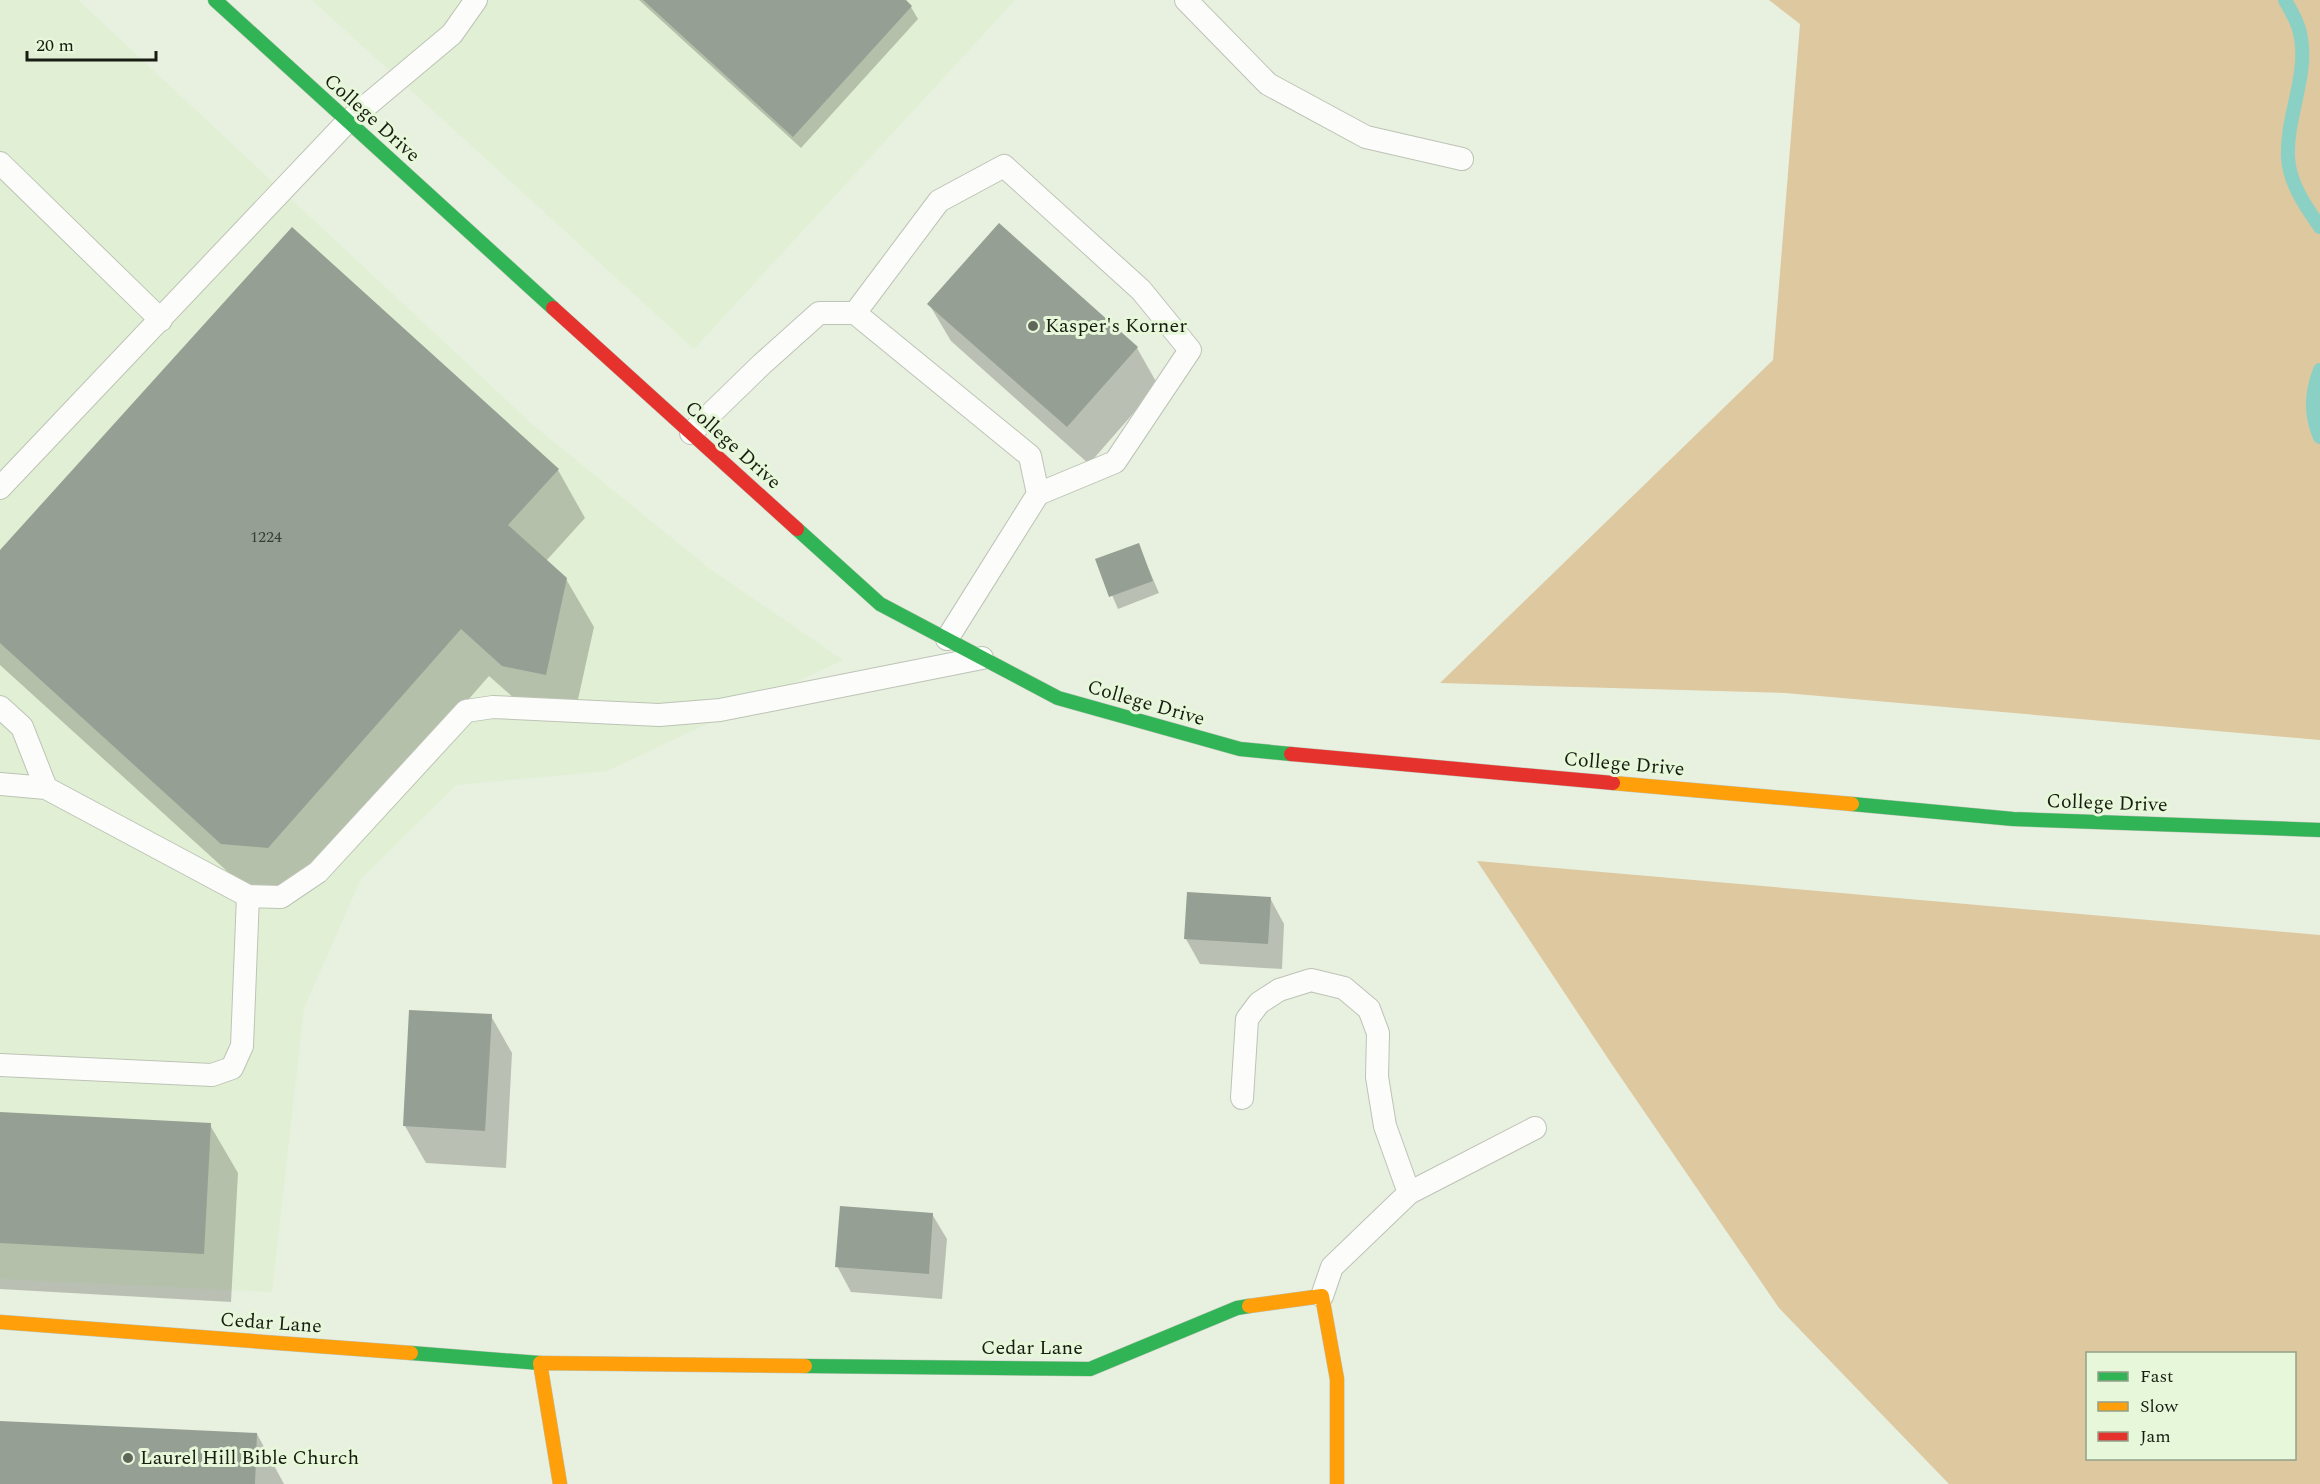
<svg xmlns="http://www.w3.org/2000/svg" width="2320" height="1484" font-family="Spectral,serif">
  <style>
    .built { fill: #e1f0d4 }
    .forest { fill: #ddc8a0; fill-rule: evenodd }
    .shadow { fill: #0003 }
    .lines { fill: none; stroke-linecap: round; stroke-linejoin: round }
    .stream { stroke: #8ad0c5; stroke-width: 14 }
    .building { fill: #969f94 }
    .lane-casing { stroke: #bdc3b6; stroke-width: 24 }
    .fast-casing { stroke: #bdc3b6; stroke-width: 15 }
    .slow-casing { stroke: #bdc3b6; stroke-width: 15 }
    .jam-casing { stroke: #bdc3b6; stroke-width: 15 }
    .lane { stroke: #fcfdfa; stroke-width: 22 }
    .fast { stroke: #30b455; stroke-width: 14 }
    .slow { stroke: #ff9f0a; stroke-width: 14 }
    .jam { stroke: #e5322d; stroke-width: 14 }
    .poi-dot { fill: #60675a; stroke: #e7f7d9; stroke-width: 2 }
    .labels { text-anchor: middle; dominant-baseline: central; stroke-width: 6; stroke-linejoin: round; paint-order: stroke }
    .number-label { font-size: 16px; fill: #373e32 }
    .street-label { font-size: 20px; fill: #171d12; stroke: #e7f7d9 }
    .poi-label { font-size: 20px; fill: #171d12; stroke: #e7f7d9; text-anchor: start }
  </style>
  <rect width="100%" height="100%" fill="#e8f0e0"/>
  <path class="built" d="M0,0H78L533,425L710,569L843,660L607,771L456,785L361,879L304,1008L272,1292L0,1279Z
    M312,0H1015L694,349Z"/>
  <path class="forest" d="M1769,0H2320V740L1785,693L1440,683L1773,360L1800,24Z
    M1477,861L2320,935V1484H1949L1779,1308L1613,1066ZM2088,1354H2294V1458H2088Z"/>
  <path class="shadow" d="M639,0H904L911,7L918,19L801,148Z
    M929,304L1137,348L1158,385L1089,464L951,341Z
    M558,470L585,518L546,561L566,579L594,627L573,722L531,713L489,676L296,896L250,892L0,665V552Z
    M1138,544L1159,593L1118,609L1097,560Z
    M1270,898L1284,924L1282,969L1200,964L1186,939Z
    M491,1016L512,1053L506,1168L426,1163L405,1126Z
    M0,1113L210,1125L238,1173L231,1302L0,1289Z
    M932,1214L947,1239L942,1299L851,1292L837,1266Z
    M0,1423L257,1434L284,1484H0Z"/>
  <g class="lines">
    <path class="stream" d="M2285,0C2290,9 2296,19 2299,29C2311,72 2286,114 2288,157C2289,183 2306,207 2320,227
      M2320,370C2311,393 2310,415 2320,437"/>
  </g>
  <path class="building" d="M643,0H906L912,6L793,137Z
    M999,223L1138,347L1067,427L927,304Z
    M292,227L559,469L508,525L567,578L546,675L502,666L461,629L268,848L221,844L0,643V550Z
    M1139,543L1153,581L1109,597L1095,559Z
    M1187,892L1271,897L1268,944L1184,939Z
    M409,1010L492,1014L485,1131L403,1126Z
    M0,1112L211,1123L204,1254L0,1243Z
    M840,1206L933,1213L929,1274L835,1267Z
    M0,1421L257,1433L255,1484H0Z"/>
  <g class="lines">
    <g class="lane-casing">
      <path id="lane" d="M1186,0L1268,84L1366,137L1462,159
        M0,163L161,320
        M855,313L939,201L1004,166L1141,290L1190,350L1115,462L1038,494L947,639
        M691,433L762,364L819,313H855L1030,456L1038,494
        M0,488L347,122L452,34L476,0
        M0,707L22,727L46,788
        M0,784L46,788L248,896L281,897L318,872L466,711L493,707L659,715L720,710L982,658
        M0,1065L212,1075L232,1068L242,1046L248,896
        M1242,1098L1247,1019L1259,1003L1279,990L1311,980L1344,988L1369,1009L1378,1033L1377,1077L1385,1126L1409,1193
        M1322,1296L1332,1267L1409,1193L1535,1128"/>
    </g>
    <g class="fast-casing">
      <path id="fast" d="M215,0L553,308
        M797,529L880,604L1058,698L1240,749L1291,754
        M1852,804L2013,819L2320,830
        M411,1353L540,1363
        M805,1366L1090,1369L1237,1308L1249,1306"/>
    </g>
    <g class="slow-casing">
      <path id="slow" d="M1613,783L1852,804
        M1249,1306L1322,1296L1337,1379V1484
        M0,1322L411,1353
        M560,1484L540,1363L805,1366"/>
    </g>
    <g class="jam-casing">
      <path id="jam" d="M553,308L797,529
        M1291,754L1613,783"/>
    </g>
    <use href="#lane" class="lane"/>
    <use href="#fast" class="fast"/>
    <use href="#slow" class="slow"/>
    <use href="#jam" class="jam"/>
  </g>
  <g class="poi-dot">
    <circle cx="1033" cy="326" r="6"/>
    <circle cx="128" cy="1458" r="6"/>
  </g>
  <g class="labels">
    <g class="number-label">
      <text x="266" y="537">1224</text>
    </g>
    <g class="street-label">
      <text transform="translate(372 118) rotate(42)">College Drive</text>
      <text transform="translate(733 445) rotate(42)">College Drive</text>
      <text transform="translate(1146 703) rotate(16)">College Drive</text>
      <text transform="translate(1624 764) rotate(5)">College Drive</text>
      <text transform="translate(2107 803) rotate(2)">College Drive</text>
      <text transform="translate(271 1323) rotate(4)">Cedar Lane</text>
      <text x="1032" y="1348">Cedar Lane</text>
    </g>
    <g class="poi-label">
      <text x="1045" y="326">Kasper's Korner</text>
      <text x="140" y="1458">Laurel Hill Bible Church</text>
    </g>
  </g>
  <rect x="2086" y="1352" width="210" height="108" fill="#e7f7d9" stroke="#94a089" stroke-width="1.5"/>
  <rect x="2098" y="1372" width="30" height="9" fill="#30b455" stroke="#94a089" stroke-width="1.5"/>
  <text x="2140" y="1382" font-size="18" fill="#171d12">Fast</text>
  <rect x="2098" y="1402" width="30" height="9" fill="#ff9f0a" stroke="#94a089" stroke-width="1.5"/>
  <text x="2140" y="1412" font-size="18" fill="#171d12">Slow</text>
  <rect x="2098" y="1432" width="30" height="9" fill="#e5322d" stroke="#94a089" stroke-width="1.5"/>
  <text x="2140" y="1442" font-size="18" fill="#171d12">Jam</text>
  <path d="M27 51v9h129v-9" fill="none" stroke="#171d12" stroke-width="3"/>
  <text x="36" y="51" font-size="18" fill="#171d12" stroke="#e7f7d9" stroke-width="4.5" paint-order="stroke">20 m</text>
</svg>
